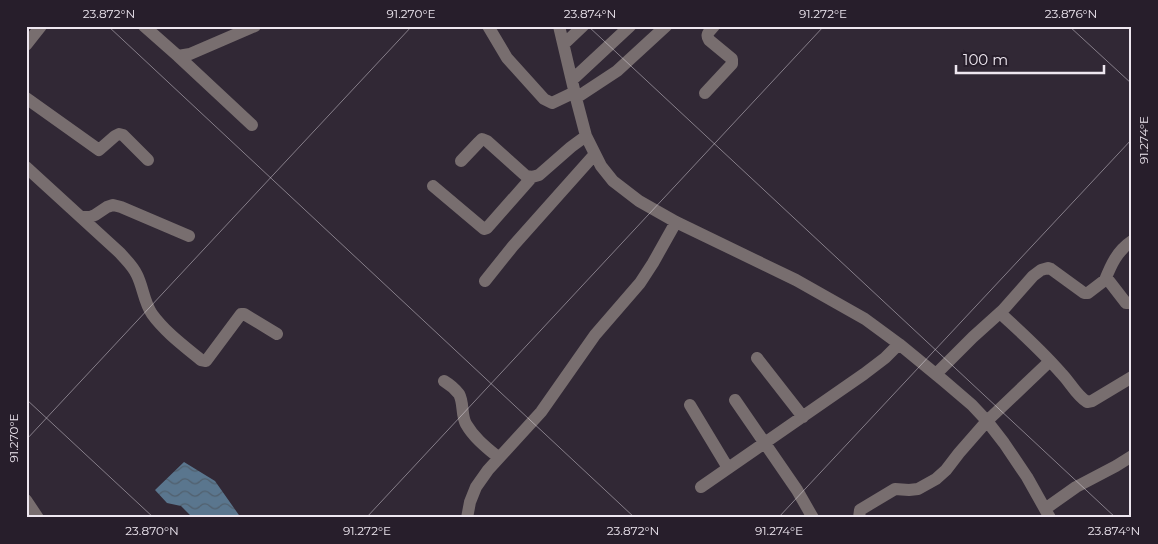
<svg xmlns="http://www.w3.org/2000/svg" width="1158" height="544" font-family="Montserrat,sans-serif">
  <style>
    .water { fill: url(#water-waves) }
    .lines { fill: none; stroke-linecap: round; stroke-linejoin: round }
    .minor { stroke: #786e6f; stroke-width: 12 }
    .ticks { fill: none; stroke: #eee7f0; stroke-width: 1; stroke-opacity: 0.45 }
    .neatline { fill: none; stroke: #eee7f0; stroke-width: 2 }
    .ticks-label { font-size: 12px; text-anchor: middle; fill: #eee7f0 }
  </style>
  <defs>
    <pattern id="water-waves" width="16" height="10" patternUnits="userSpaceOnUse" patternTransform="scale(1.25)"><rect width="16" height="10" fill="#5a768e"/><path d="M0 5q4-4 8 0t8 0" fill="none" stroke="#51606e"/></pattern>
  </defs>
  <rect width="100%" height="100%" fill="#312835"/>
  <path class="water" d="M184,462L215,481L241,518H192L190,515L181,506L167,503L155,490Z"/>
  <g class="lines">
    <path class="minor" d="M144,26L178,56L190,54L255,26
      M488,26L507,58L544,99L552,103L575,92
      M559,26L576,98L586,136L601,166L613,181L639,201L676,222L796,280L865,319L899,344L944,381L972,405L987,421L1004,443L1027,477L1050,518
      M564,44L583,26
      M26,45L41,26
      M178,56L252,125
      M572,80L630,26
      M705,93L732,64V59L709,40C705,34 710,31 714,26
      M26,98L99,150L115,136L119,134L123,135L148,160
      M576,98L617,71L666,26
      M461,161L479,142L482,139L487,141L526,176L532,177L539,175L571,147L586,136
      M26,167L120,253C126,260 133,266 137,275C143,287 144,302 152,314C165,332 184,346 201,360L206,361L241,314H244L277,334
      M433,186L484,229L487,228L532,177
      M81,217H90L95,215L107,207L113,205L121,207L189,236
      M1105,280C1111,265 1117,251 1132,241
      M485,281L513,246L595,154
      M1000,313C1021,332 1042,351 1061,373C1070,382 1076,395 1087,402L1092,401L1132,377
      M757,358L803,417
      M936,374L973,337L1003,310L1033,276L1041,270L1048,268L1051,269L1084,293H1088L1105,280L1109,281L1126,303H1132
      M444,381C449,384 455,389 459,394C464,403 461,415 466,424C474,438 487,448 499,458
      M735,400L797,490L813,518
      M690,405L728,468
      M701,487L864,374L885,358L899,344
      M26,500L38,518
      M1045,509L1076,487L1116,466L1132,456
      M467,518L470,502L476,487L488,470L541,412L595,335L640,283L653,263L676,222
      M859,518L860,510L895,489L909,490L918,489L936,479L946,470L959,453L987,421L1050,361"/>
  </g>
  <path class="ticks" d="M108,26L635,518M588,26L1116,518M1069,26L1132,84M26,399L154,518M26,440L412,26M366,518L824,26M778,518L1132,139"/>
  <rect width="1158" height="544" fill="none" stroke="#271e2b" stroke-width="55"/>
  <path d="M956 65v8h148v-8" fill="none" stroke="#eee7f0" stroke-width="2.5"/>
  <text x="963" y="65" font-size="15" fill="#eee7f0" stroke="#271e2b" stroke-width="4" paint-order="stroke">100 m</text>
  <rect x="28" y="28" width="1102" height="488" class="neatline"/>
  <g class="ticks-label">
    <text x="109" y="18">23.872°N</text>
    <text x="411" y="18">91.270°E</text>
    <text x="590" y="18">23.874°N</text>
    <text x="823" y="18">91.272°E</text>
    <text x="1071" y="18">23.876°N</text>
    <text transform="translate(1144 140) rotate(-90)" y="4">91.274°E</text>
    <text transform="translate(14 438) rotate(-90)" y="4">91.270°E</text>
    <text x="152" y="535">23.870°N</text>
    <text x="367" y="535">91.272°E</text>
    <text x="633" y="535">23.872°N</text>
    <text x="779" y="535">91.274°E</text>
    <text x="1114" y="535">23.874°N</text>
  </g>
</svg>
